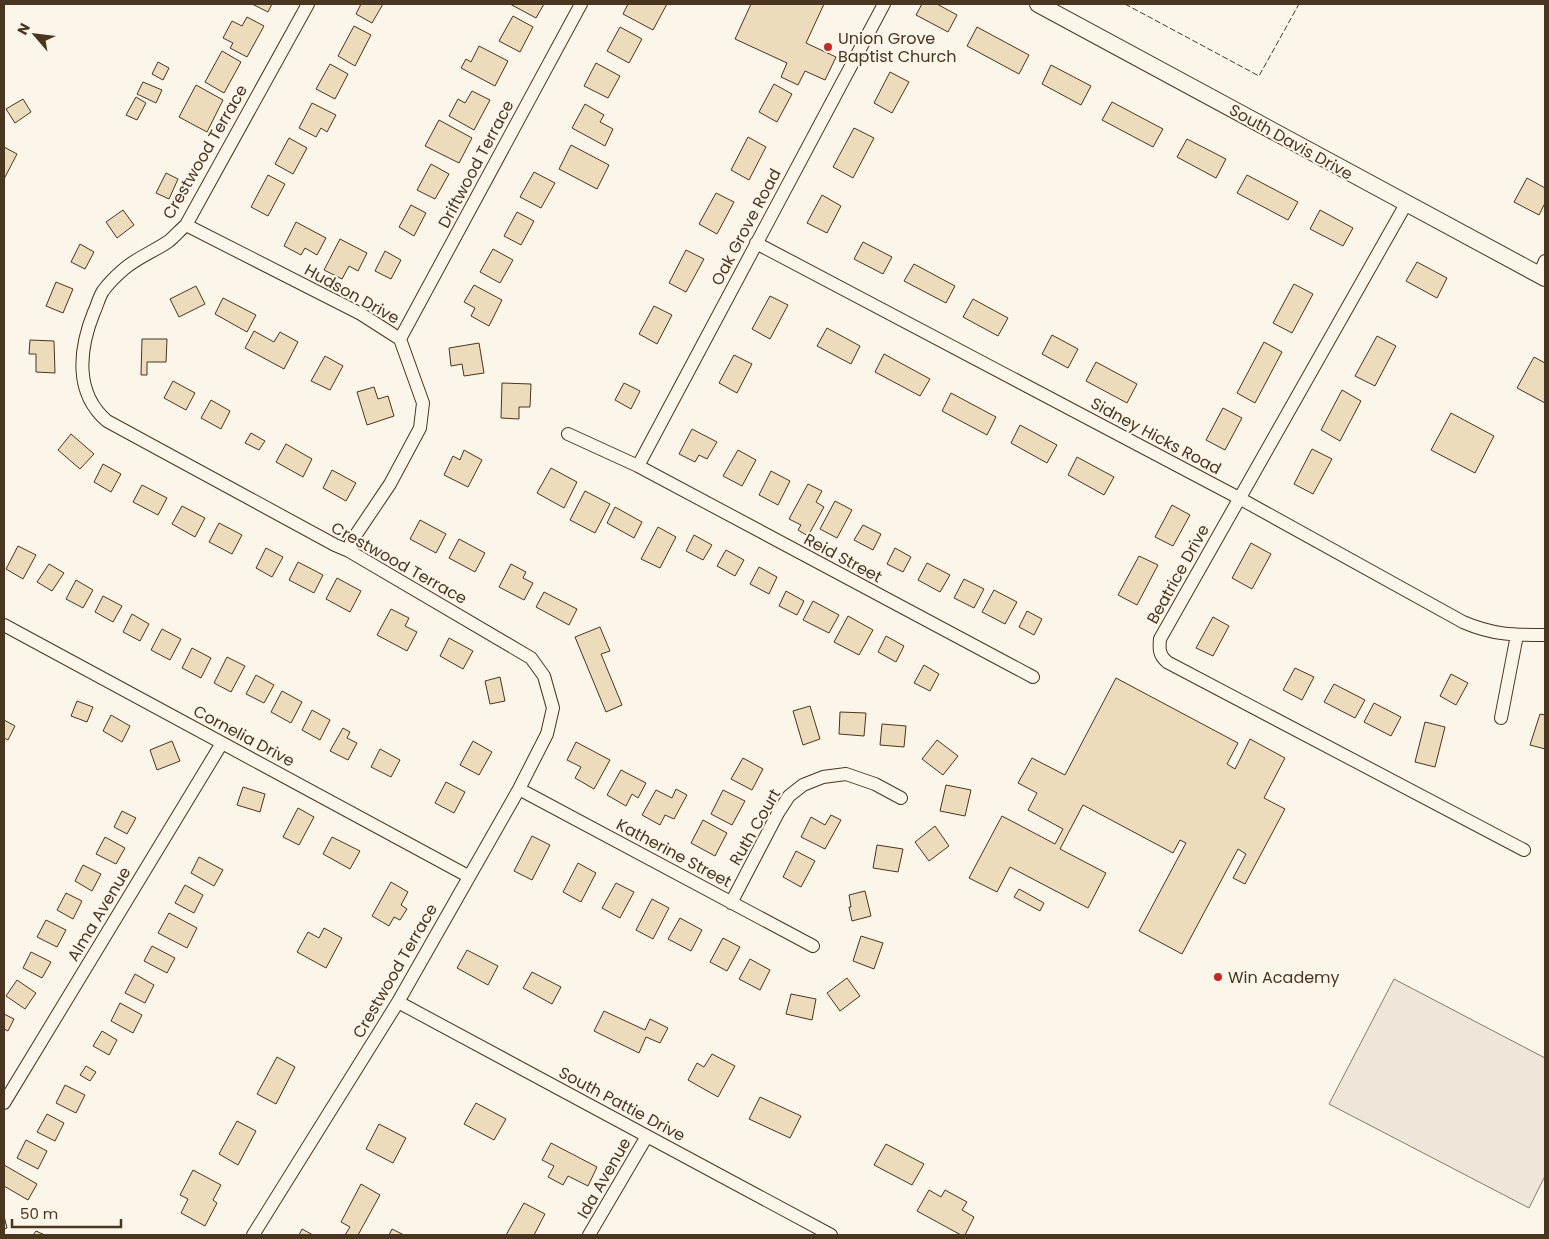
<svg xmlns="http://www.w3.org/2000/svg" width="1549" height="1239" font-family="Poppins,sans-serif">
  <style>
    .green { fill: #ede6d9; stroke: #887966 }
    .building { fill: #ecdcbc; stroke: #4a3520 }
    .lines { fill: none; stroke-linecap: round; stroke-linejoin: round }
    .minor-casing { stroke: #4a3520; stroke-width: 14 }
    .tertiary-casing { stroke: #4a3520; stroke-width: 18 }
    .minor { stroke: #fbf6e9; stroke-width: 12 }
    .tertiary { stroke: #fbf6e9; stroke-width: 16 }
    .fence { stroke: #4a3520; stroke-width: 1; stroke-dasharray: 6 2.5; stroke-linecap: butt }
    .poi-dot { fill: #c62828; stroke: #fbf6e9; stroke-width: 2 }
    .labels { text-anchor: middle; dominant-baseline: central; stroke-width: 4; stroke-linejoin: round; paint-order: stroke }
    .poi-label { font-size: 16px; fill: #4a3520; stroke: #fbf6e9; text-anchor: start }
    .street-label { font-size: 16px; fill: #4a3520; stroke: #fbf6e9 }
  </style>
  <rect width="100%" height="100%" fill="#fbf6e9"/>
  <path class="green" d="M1394,979L1545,1058V1176L1529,1208L1329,1104Z"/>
  <path class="building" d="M252,4H272L268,12Z
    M361,4H383L372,23L356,14Z
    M510,4H544L536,18Z
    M628,4H667L653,30L623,14Z
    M751,4H824L806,43L836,57L825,80L805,71L798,85L781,77L787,63L735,39Z
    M922,4H937L957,15L948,32L916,15Z
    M513,16L533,27L520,52L499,41Z
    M247,17L264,26L247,57L230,48L233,43L223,38L232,21L242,26Z
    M354,26L371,35L355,66L338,56Z
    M620,27L642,39L629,63L607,51Z
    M977,27L1029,55L1019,74L967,46Z
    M479,46L508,61L495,86L461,68L466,59L471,62Z
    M222,51L241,62L224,93L205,82Z
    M158,62L169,68L163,80L152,74Z
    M596,63L620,76L608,98L584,86Z
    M330,64L348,74L335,99L316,89Z
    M1051,65L1091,86L1081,105L1042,84Z
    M890,72L909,82L892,113L874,103Z
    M143,82L162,90L156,103L137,94Z
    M774,84L792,94L777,122L759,112Z
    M196,85L223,100L207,132L179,117Z
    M472,91L490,100L474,130L449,116L458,99L465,103Z
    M136,97L146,103L137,120L126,115Z
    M23,99L31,112L15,123L6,109Z
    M1112,102L1163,129L1153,147L1102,120Z
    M312,103L336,115L327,132L321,128L316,137L299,128Z
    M585,104L604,115L600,122L613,129L605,146L572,128Z
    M439,120L472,138L459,163L425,146Z
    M854,128L874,138L853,178L833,167Z
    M748,137L766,147L749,180L731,170Z
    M289,138L307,148L293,174L275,164Z
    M1187,139L1226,159L1216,178L1177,157Z
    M571,145L609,165L597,189L559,169Z
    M4,147L17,154L4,179Z
    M431,164L449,174L435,199L417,190Z
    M534,172L555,183L541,208L520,197Z
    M166,173L178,179L169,199L156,193Z
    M268,175L285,184L268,216L251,207Z
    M1247,175L1298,202L1288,220L1237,193Z
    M1527,178L1545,188V203L1539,215L1514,202Z
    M716,193L734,202L717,234L699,224Z
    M822,195L841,206L827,233L807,223Z
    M411,205L426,213L414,236L399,227Z
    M123,210L134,225L117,238L106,222Z
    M1320,210L1353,228L1343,246L1310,229Z
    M517,212L534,221L521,245L504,236Z
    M296,222L326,238L317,255L305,248L301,255L284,246Z
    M340,239L367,253L358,271L349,266L342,279L324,270Z
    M863,242L892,257L883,274L854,259Z
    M80,244L94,252L85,269L71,262Z
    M493,249L513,260L500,283L480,272Z
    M686,250L704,259L686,292L669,283Z
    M385,251L401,260L391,279L375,271Z
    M1417,262L1447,278L1437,298L1406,281Z
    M914,264L955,286L946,303L904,281Z
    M56,282L73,289L63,313L46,306Z
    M1294,284L1313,294L1292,333L1273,323Z
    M474,285L502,300L489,326L471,316L475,308L464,302Z
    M196,286L205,304L179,317L170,299Z
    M770,296L788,305L770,339L752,329Z
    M223,298L256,315L247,332L215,314Z
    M973,299L1008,318L998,336L963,317Z
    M654,306L672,315L657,344L639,334Z
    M827,328L860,346L851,364L817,346Z
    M254,331L274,342L280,332L298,342L284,369L245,348Z
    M1052,335L1078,349L1068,368L1042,354Z
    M1377,336L1396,346L1375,386L1355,376Z
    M142,339H167L166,362H147V375H141Z
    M30,340L54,341L55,373L36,372V354H29Z
    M1264,342L1282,352L1255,403L1237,393Z
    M479,343L484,373L464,376L462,364L451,366L449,348Z
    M884,354L930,379L920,396L875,372Z
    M734,355L752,364L737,393L719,383Z
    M325,356L343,366L330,390L311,381Z
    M1534,357L1545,363V403L1517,388Z
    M1096,362L1137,384L1127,403L1086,381Z
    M173,381L195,393L186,410L164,398Z
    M502,383L531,384L530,407H519V419L501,418Z
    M624,383L640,391L631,409L615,400Z
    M374,387L378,399L388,396L394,416L367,425L357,392Z
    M1342,390L1361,401L1340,441L1321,430Z
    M951,393L996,417L987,435L942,411Z
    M211,400L230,411L221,429L201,418Z
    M1223,408L1242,418L1225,450L1206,440Z
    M1451,413L1494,436L1475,473L1431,450Z
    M1020,425L1057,445L1047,463L1011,443Z
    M692,429L717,442L707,459L699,455L695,462L679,454Z
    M251,433L265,441L259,450L245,443Z
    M71,434L94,454L80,469L58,450Z
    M286,444L312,459L303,477L276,462Z
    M1312,449L1332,459L1313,494L1294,484Z
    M464,450L482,460L468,487L444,475L453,456L460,460Z
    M738,450L756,460L742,486L723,476Z
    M1077,457L1114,477L1104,495L1068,475Z
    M103,464L121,474L111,492L94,482Z
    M551,468L577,482L564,508L537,493Z
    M332,470L356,483L346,501L323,488Z
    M771,471L790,481L778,505L759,495Z
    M808,484L822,491L816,502L824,507L808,536L798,530L801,525L789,519Z
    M142,485L167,498L158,515L133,502Z
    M585,491L610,504L595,533L570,520Z
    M835,501L852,510L837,538L820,529Z
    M1172,505L1190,515L1173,546L1155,537Z
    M182,506L205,518L195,537L172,524Z
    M615,507L642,522L634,538L607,523Z
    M420,520L446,534L436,553L410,539Z
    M219,523L242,535L232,554L209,542Z
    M863,525L881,534L873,550L854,540Z
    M658,527L676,537L660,568L641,559Z
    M694,535L712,545L703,560L686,551Z
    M459,539L485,553L475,572L449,558Z
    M1251,543L1271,554L1252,589L1232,578Z
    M18,546L36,555L23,579L6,569Z
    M266,548L283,557L272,577L256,568Z
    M895,548L911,557L903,572L887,564Z
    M726,550L744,560L735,576L717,566Z
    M1139,556L1158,565L1137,605L1118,595Z
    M298,562L323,575L314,593L289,580Z
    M927,563L950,575L940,592L918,580Z
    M49,564L64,573L52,591L37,582Z
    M511,564L526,572L523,578L533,583L524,600L499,587Z
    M759,567L777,577L769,594L750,584Z
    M337,578L361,591L350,612L326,599Z
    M964,579L984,589L974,608L954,598Z
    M76,580L93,590L83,608L66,599Z
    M994,590L1017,602L1005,624L982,612Z
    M786,591L804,601L797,615L779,606Z
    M544,592L577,609L569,625L536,607Z
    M103,596L122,606L113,622L95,612Z
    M813,601L839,615L829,633L803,620Z
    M391,609L409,618L405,626L417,632L407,651L377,635Z
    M1027,611L1042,619L1034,635L1019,627Z
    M132,614L149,624L140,641L123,632Z
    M848,616L873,630L859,655L834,642Z
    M1213,617L1229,626L1213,656L1196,648Z
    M600,627L610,651L601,654L622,705L606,712L575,637Z
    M162,629L181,639L170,660L151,650Z
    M886,636L904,646L896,662L878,652Z
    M449,638L473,651L463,669L440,656Z
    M192,648L211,658L201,678L182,668Z
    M227,657L245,666L231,692L214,683Z
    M924,665L939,674L930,691L914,683Z
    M1295,668L1314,677L1302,700L1283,690Z
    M1451,674L1468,683L1456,705L1440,696Z
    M256,675L274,685L264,703L246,694Z
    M500,677L505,701L490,704L485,681Z
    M1116,678L1238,743L1227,764L1235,769L1250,739L1285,758L1264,798L1285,809L1245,884L1233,878L1246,854L1238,849L1182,954L1139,931L1186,843L1180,840L1173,853L1083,805L1060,849L1106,873L1088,908L1010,867L997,892L969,878L1002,816L1055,844L1063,829L1028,810L1037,793L1018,783L1032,758L1065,775Z
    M1334,684L1365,700L1355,718L1324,702Z
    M282,691L302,702L291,723L271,712Z
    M77,701L93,707L87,722L71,716Z
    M1374,703L1401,717L1391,736L1364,722Z
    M810,706L820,739L803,745L793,711Z
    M312,710L330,720L320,740L302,730Z
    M840,712L866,713L864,736L839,734Z
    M1540,714L1545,715V749L1530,745Z
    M111,715L130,726L122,742L103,731Z
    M4,720L15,726L8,740L4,738Z
    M1425,722L1445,727L1435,767L1415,762Z
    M882,724L906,726L904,747L880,745Z
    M343,728L350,732L347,738L357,743L348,760L330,751Z
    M937,740L958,756L943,775L922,759Z
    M172,741L180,761L157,770L150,750Z
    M473,741L492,752L479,775L460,765Z
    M576,742L610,760L594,789L575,778L581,767L567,760Z
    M380,749L400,760L391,777L371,767Z
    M743,758L763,769L752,790L731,779Z
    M621,770L646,783L638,798L632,794L626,806L607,795Z
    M446,782L465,792L454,813L435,803Z
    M946,785L971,790L965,816L940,811Z
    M243,787L265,794L260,812L237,805Z
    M676,789L687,795L674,819L665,815L660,825L642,815L656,790L672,798Z
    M723,790L745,801L732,825L711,814Z
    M298,808L314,817L299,845L283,837Z
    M122,811L136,818L127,834L114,827Z
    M831,815L841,820L825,849L801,837L811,817L825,825Z
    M703,820L727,833L715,856L691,843Z
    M935,826L949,846L929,861L915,842Z
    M532,836L550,845L532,880L514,871Z
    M105,837L125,848L116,864L96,854Z
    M332,837L360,851L350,869L323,854Z
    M877,845L903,849L898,872L873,868Z
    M796,851L815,861L801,887L783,877Z
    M199,857L223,870L214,886L191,873Z
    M578,863L596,873L581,902L563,892Z
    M83,865L101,874L92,891L75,881Z
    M391,882L408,892L401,905L407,909L400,920L394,917L389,926L372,916Z
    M616,883L634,892L620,918L602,908Z
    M185,885L203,895L194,913L175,903Z
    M1019,889L1044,903L1040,911L1014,897Z
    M865,891L871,916L852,921L849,907H851L849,895Z
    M66,893L82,901L73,919L57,910Z
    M652,899L669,908L653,939L636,930Z
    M169,913L197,928L187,948L158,933Z
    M680,918L702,930L691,951L668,939Z
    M46,920L66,930L57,947L37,937Z
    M324,928L342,938L326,968L297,952L308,932L319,938Z
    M861,936L883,943L874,969L853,961Z
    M723,938L740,947L727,971L710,962Z
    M152,946L175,958L167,973L144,961Z
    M467,950L498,966L488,985L457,968Z
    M31,952L51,962L42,978L23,968Z
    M750,959L770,970L760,990L739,979Z
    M532,972L561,987L552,1004L523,988Z
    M135,974L154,985L145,1003L125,993Z
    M847,978L860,996L840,1011L827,993Z
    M17,980L36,993L25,1009L6,996Z
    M791,994L816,999L812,1020L786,1014Z
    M120,1003L142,1015L133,1033L111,1021Z
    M604,1011L645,1030L650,1019L668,1028L660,1043L646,1037L639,1053L594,1031Z
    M4,1014L14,1019L8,1031L4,1029Z
    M102,1031L117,1040L109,1055L93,1046Z
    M712,1054L735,1066L718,1097L688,1080L697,1063L704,1067Z
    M277,1057L295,1067L276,1104L257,1094Z
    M86,1066L96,1072L90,1081L80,1075Z
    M65,1085L85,1095L76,1113L56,1103Z
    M760,1097L801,1116L790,1138L749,1119Z
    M476,1103L506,1119L494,1140L464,1124Z
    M47,1114L64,1123L55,1141L37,1132Z
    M237,1121L256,1131L238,1165L219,1154Z
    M379,1124L406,1138L393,1163L366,1149Z
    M26,1140L47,1151L38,1169L17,1158Z
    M551,1143L597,1167L588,1186L568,1176L563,1185L548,1177L554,1166L542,1160Z
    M886,1144L924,1164L912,1185L874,1165Z
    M4,1165L37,1184L28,1200L4,1186Z
    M193,1170L221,1185L213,1200L217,1203L205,1226L181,1213L188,1199L180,1195Z
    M361,1184L380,1195L358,1235H345L350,1227L341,1222Z
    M929,1190L941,1197L945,1190L967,1202L962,1210L974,1217L965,1235H961L917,1211Z
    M524,1203L545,1214L534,1235H506Z
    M4,1216L7,1228L4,1229Z
    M302,1229L313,1235H299Z
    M392,1229L404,1235H389Z
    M36,1231L45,1235H33Z"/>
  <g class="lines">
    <g class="minor-casing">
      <path id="minor" d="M1406,204L1160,639C1159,649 1159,655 1167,662L1524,850
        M186,225L361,314L400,339L423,403L420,428L390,484L351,542L349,551
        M756,243L1239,498L1463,622C1493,635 1513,635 1545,635
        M1539,275L1545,261
        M400,339L581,4
        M568,434L638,466L1033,677
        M638,466L884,4
        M4,625L468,876
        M1501,718L1517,635
        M519,789L813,946
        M731,903L778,813L789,796L803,785L823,777L846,774L875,784L901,798
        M398,1002L831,1235
        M4,1103L222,743
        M253,1235L398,1002L519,789L547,734L553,708L544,676L531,658L349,551L335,545L107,421C74,393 79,349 94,312C97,306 99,297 103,291C108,284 117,275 124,269C138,257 155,251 169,241C175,236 180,230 186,225L308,4
        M589,1235L647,1136"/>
    </g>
    <g class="tertiary-casing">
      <path id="tertiary" d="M1038,4L1545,278"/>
    </g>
    <use href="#minor" class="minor"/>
    <use href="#tertiary" class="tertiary"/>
    <path class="fence" d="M1125,4L1259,76L1299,4"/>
  </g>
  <g class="poi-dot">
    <circle cx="828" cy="47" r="5"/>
    <circle cx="1218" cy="977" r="5"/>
  </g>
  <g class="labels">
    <g class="poi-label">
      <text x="838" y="38">Union Grove<tspan x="838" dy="18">Baptist Church</tspan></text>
      <text x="1228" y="977">Win Academy</text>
    </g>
    <g class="street-label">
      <text transform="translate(1291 142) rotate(29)">South Davis Drive</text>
      <text transform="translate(205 152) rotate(-60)">Crestwood Terrace</text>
      <text transform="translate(476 164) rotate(-62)">Driftwood Terrace</text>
      <text transform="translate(746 227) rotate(-62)">Oak Grove Road</text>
      <text transform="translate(352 294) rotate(29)">Hudson Drive</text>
      <text transform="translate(1156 436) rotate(28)">Sidney Hicks Road</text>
      <text transform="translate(843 558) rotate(28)">Reid Street</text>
      <text transform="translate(399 563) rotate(29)">Crestwood Terrace</text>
      <text transform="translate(1178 574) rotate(-61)">Beatrice Drive</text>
      <text transform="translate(244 736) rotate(28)">Cornelia Drive</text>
      <text transform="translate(755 827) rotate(-60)">Ruth Court</text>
      <text transform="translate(674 853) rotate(28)">Katherine Street</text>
      <text transform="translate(99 914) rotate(-59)">Alma Avenue</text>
      <text transform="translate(395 971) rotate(-60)">Crestwood Terrace</text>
      <text transform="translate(622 1104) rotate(28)">South Pattie Drive</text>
      <text transform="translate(604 1178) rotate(-60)">Ida Avenue</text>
    </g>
  </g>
  <rect width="1549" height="1239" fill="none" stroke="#4a3520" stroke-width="10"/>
  <g transform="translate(35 35) rotate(298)" stroke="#fbf6e9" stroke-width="4" paint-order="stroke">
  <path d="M0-4L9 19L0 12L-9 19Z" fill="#4a3520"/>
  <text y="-8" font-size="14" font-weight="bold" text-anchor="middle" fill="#4a3520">N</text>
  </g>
  <path d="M12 1219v8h109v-8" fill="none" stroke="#4a3520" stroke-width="2.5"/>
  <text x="20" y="1219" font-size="15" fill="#4a3520" stroke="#fbf6e9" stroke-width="4" paint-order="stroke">50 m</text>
</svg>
